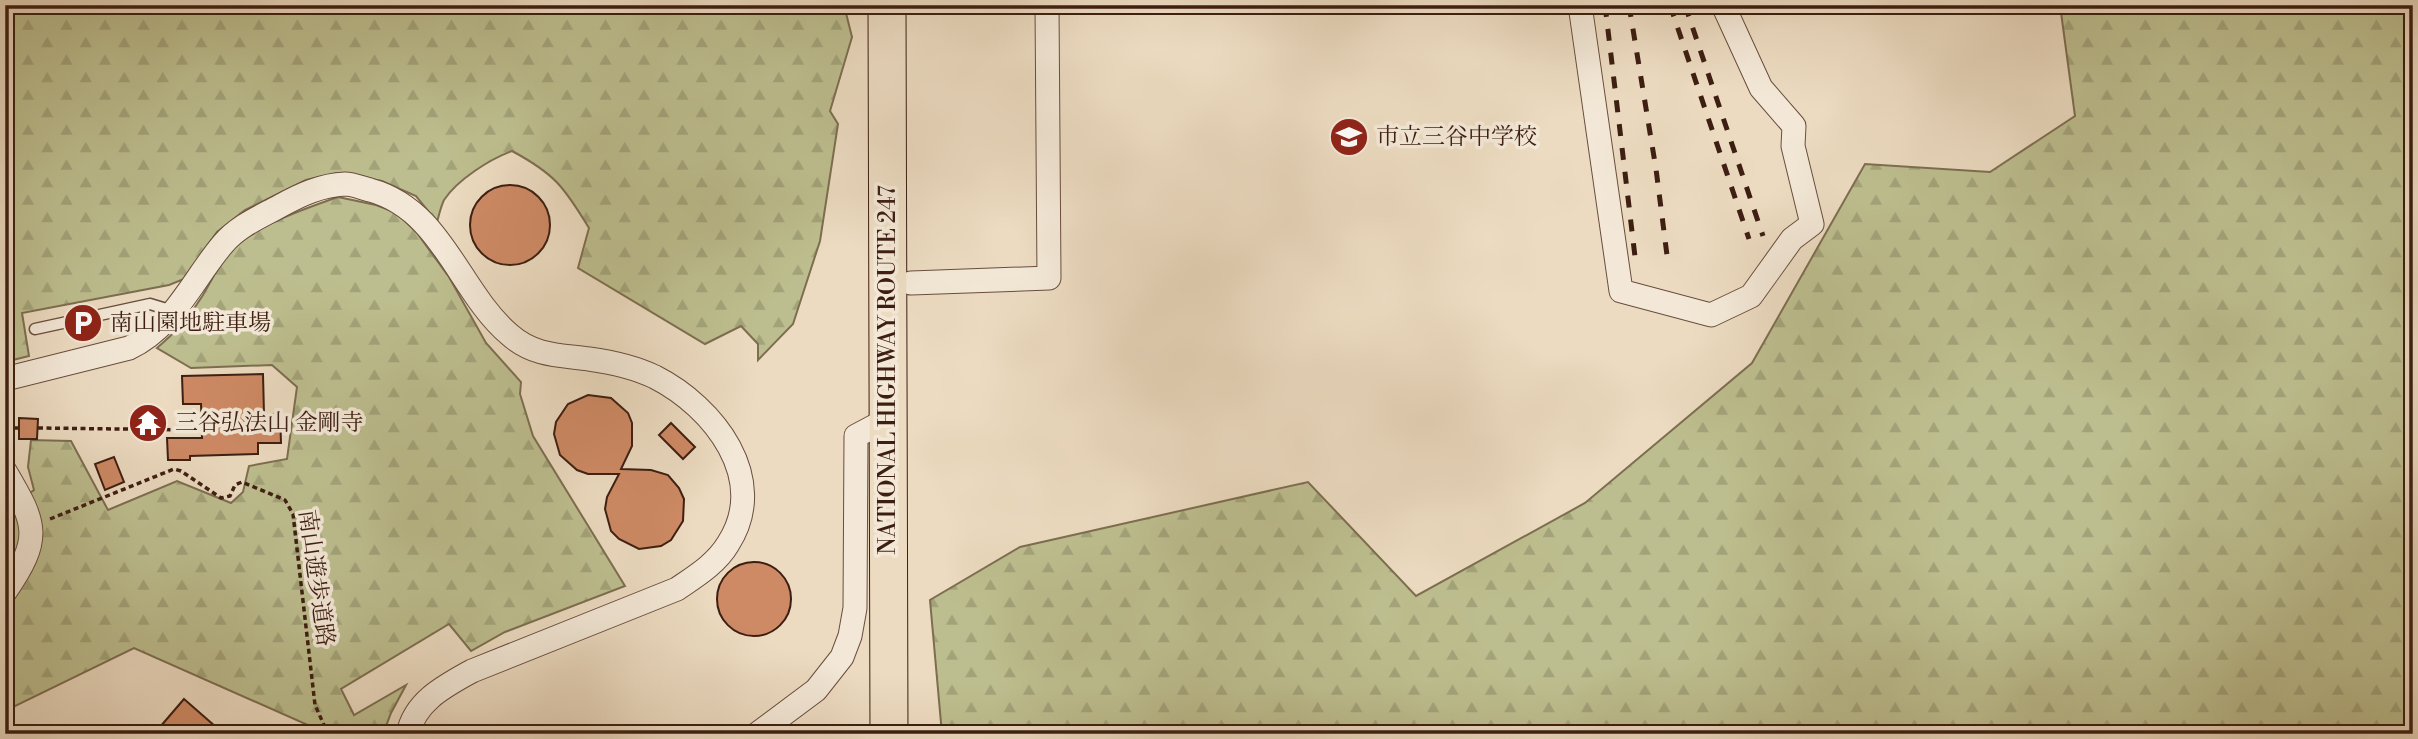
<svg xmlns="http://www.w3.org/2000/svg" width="2418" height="739" font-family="'Libre Bodoni','Noto Serif JP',serif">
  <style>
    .forest { fill: url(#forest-firs); stroke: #7d6e50; stroke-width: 2 }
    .building { fill: #ce8a65; stroke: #3d1e12; stroke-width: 2 }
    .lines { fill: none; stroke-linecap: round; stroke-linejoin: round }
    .service-casing { stroke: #694d3e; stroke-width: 13 }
    .minor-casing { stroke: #694d3e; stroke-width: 25 }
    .trunk-casing { stroke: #3d1e12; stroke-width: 39 }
    .path { stroke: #3d1e12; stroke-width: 3.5; stroke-dasharray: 5 3.5; stroke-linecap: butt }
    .service { stroke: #f3e8d7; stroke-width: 10 }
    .minor { stroke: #f3e8d7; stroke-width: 23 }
    .trunk { stroke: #ecdbc1; stroke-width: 37 }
    .rail { stroke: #3d1e12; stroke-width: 5; stroke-dasharray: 12 12; stroke-linecap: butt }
    .labels { text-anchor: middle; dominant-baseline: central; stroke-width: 7; stroke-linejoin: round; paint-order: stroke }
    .poi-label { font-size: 23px; fill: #3d1e12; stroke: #f3e8d7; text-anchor: start }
    .street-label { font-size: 23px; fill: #3d1e12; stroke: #f3e8d7 }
  </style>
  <defs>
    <pattern id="forest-firs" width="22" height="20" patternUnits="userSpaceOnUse" patternTransform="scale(1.75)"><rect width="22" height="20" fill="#bdbe8f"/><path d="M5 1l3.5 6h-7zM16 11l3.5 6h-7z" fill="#a3a37a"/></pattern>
  </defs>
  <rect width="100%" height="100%" fill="#ecdbc1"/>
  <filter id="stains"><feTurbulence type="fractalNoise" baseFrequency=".00286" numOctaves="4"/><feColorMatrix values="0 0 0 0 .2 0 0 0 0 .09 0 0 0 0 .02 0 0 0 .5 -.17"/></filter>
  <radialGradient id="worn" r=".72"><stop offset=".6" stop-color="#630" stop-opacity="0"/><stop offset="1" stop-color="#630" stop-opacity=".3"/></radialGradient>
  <path class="forest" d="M5,5H844L852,37L830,111L838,124L820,241L793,324L758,360V344L741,326L705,344L578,268L589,228C564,187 555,174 512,151C490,159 457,180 444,200C441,206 439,215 437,222L416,196L382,181L338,173L306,180L245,210L217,232L184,279L169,285L22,313L29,356L5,362Z
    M2060,5H2413V734H942L930,600L1020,547L1308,482L1416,596L1585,503L1752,363L1865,164L1990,172L2075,116Z
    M338,197L376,205L397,213L417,233L449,277L486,343L521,382L520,394L533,436L625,586L505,632L471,651L449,624L341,689L354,715L406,685L391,713L383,734H328L134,648L5,711V510L34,490L28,467L31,440L71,441L108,510L177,481L231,503L243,492L249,466L287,459L297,387L272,365L191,368L157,348C175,333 191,315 203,295C210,283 217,269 225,258C250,226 302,210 338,197Z"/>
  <path class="building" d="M470 225a40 40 0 1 1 80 0a40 40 0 1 1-80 0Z
    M263,374L264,414H280L281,443H258V454L190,456V460H168L167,438H202L201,404H183L182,376Z
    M588,395L611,398L628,413L632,423V446L621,469L651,470L668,475L679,488L684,499L683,521L671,540L661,546L639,549L619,539L611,531L605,509L607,497L619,474H588L577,470L560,455L554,434L556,422L568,404Z
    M19,418L38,419L37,439H19Z
    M671,423L695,447L683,459L659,435Z
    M114,457L124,482L105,490L95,464Z
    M717 599a37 37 0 1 1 74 0a37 37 0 1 1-74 0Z
    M184,699L224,734H168L160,727Z"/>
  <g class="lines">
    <g class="service-casing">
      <path id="service" d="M35,329L150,304L173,311"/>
    </g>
    <g class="minor-casing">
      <path id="minor" d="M1580,5L1621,291L1711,315L1751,296L1792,239L1812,224L1793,146L1794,126L1761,88L1723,5
        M911,283L1049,278L1047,5
        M5,379L129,348C173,328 193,279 223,244C238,226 260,217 280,206C300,195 321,185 345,184C353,184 362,188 370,190C443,210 458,291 510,335C534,356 559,355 589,359C611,362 634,367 655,377C714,407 770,479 728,544C716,564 696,576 677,589L472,671C445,686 415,701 408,734
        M5,471C37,525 42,538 5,592
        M757,734L816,690L842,657L850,636L855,608L856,436L888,419"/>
    </g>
    <g class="trunk-casing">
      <path id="trunk" d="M887,5L889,734"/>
    </g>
    <path class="path" d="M5,428H19
      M38,428L201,430
      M50,519L174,469L181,471L221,498L230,496L235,485L242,482L285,500L293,514L315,705L328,734"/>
    <use href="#service" class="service"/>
    <use href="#minor" class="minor"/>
    <use href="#trunk" class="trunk"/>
    <path class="rail" d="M1605,5L1636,265
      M1629,5L1656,169L1668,263
      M1670,5L1749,239
      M1685,5L1763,236"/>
  </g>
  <defs>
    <g id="school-disc" transform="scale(2.0125)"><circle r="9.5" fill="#8f2418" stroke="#f3e8d7"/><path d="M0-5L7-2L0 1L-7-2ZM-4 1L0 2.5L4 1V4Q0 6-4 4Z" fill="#fff"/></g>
    <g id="parking-disc" transform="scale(2.0125)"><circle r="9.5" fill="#8f2418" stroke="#f3e8d7"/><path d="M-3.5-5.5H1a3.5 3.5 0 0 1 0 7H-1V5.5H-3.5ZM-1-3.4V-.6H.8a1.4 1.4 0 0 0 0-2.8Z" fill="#fff"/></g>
    <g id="temple-disc" transform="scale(2.0125)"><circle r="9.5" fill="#8f2418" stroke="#f3e8d7"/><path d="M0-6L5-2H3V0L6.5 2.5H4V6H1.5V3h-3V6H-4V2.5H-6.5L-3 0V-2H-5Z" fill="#fff"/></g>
  </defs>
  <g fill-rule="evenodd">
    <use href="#school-disc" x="1349" y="137"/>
    <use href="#parking-disc" x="83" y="323"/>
    <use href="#temple-disc" x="148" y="423"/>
  </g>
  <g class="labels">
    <g class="poi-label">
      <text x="1376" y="137">市立三谷中学校</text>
      <text x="110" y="323">南山園地駐車場</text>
      <text x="175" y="423">三谷弘法山 金剛寺</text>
    </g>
    <g class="street-label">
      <text transform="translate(888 370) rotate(-90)">NATIONAL HIGHWAY ROUTE 247</text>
      <text transform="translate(316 578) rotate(82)">南山遊歩道路</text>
    </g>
  </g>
  <rect width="2418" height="739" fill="none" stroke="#ecdbc1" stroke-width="28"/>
  <rect x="7" y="7" width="2404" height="725" fill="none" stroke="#3d1e12" stroke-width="3.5"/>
  <rect x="14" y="14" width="2390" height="711" fill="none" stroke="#3d1e12" stroke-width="2"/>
  <rect width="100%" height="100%" filter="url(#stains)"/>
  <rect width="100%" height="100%" fill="url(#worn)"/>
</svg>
